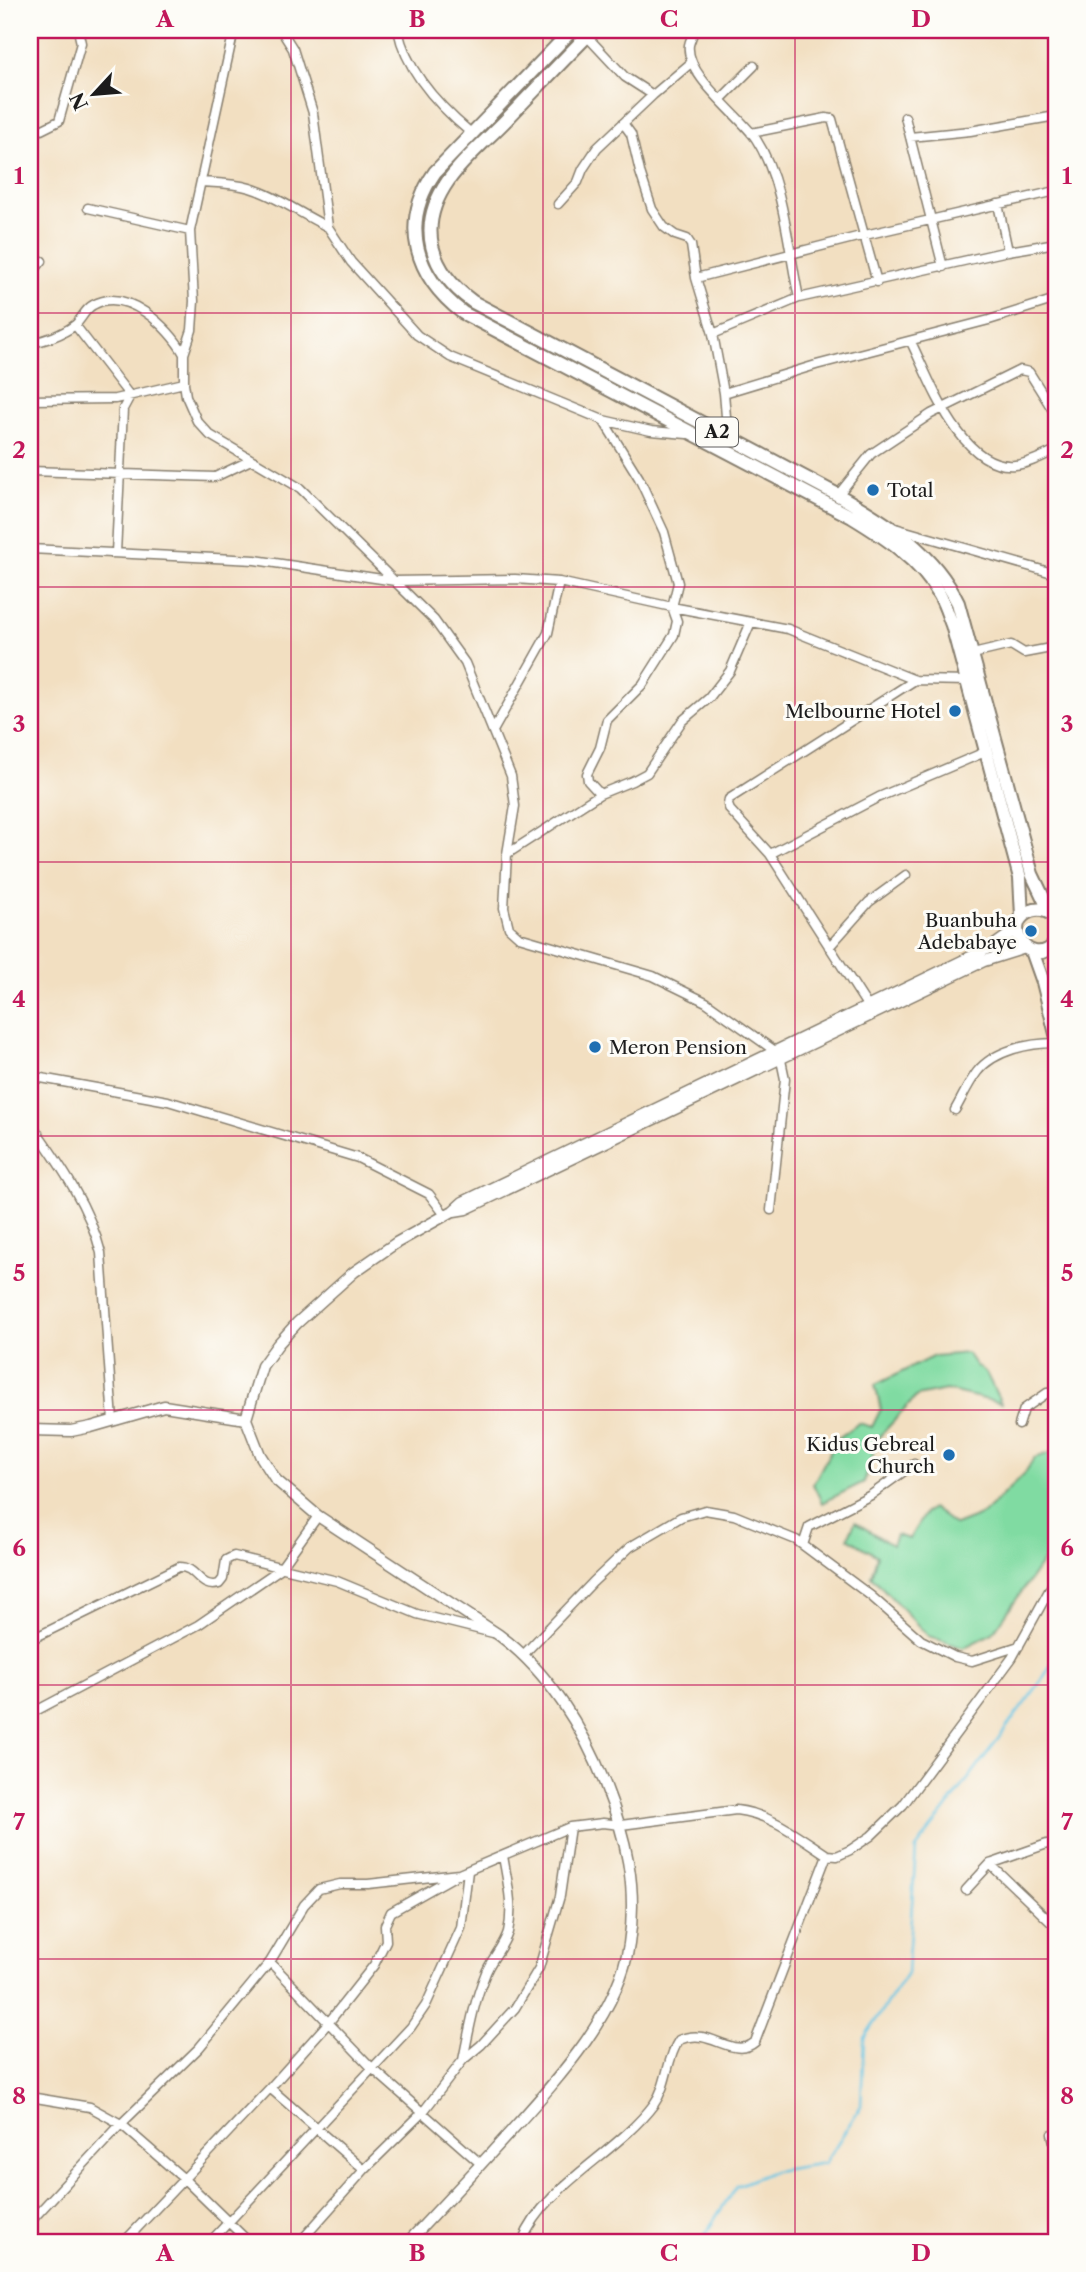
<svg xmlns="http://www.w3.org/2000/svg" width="1086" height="2272" font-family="'Libre Caslon Text',serif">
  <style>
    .green { fill: #80dba2; stroke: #4e7c5f; stroke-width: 2 }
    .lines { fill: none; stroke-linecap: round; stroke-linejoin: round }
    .stream { stroke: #63c3e2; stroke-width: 2.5 }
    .minor-casing { stroke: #877e6e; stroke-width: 11 }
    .tertiary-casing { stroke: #877e6e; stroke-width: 13 }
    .trunk-casing { stroke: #877e6e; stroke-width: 16 }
    .minor { stroke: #fff; stroke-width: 8 }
    .tertiary { stroke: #fff; stroke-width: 10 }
    .trunk { stroke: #fff; stroke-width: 12 }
    .grid { fill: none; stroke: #c2185b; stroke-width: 2; stroke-opacity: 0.55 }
    .poi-dot { fill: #1f6fb2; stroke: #fdfcf7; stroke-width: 2.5 }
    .labels { text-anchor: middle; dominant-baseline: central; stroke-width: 6; stroke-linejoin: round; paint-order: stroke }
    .shield { fill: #fdfcf7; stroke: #605f5e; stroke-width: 2 }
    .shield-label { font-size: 18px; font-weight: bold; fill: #1c1c1c }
    .poi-label { font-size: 19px; fill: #1c1c1c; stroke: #fdfcf7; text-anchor: end }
    .neatline { fill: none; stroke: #c2185b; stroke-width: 2.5 }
    .grid-label { font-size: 23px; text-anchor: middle; font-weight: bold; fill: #c2185b }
  </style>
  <rect width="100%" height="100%" fill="#fdfcf7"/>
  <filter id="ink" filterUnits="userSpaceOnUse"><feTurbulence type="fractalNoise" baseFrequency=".0143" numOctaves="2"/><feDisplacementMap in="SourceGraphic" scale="14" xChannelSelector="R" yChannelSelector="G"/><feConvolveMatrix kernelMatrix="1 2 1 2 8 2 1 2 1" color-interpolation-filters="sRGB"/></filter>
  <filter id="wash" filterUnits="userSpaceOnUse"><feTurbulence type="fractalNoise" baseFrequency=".00686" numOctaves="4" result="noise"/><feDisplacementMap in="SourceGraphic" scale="28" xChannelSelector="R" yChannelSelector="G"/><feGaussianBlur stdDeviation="1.57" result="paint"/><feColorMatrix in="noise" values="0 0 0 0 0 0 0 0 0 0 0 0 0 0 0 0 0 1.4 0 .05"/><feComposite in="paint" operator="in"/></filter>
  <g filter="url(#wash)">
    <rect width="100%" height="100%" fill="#f2dfc1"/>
    <path class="green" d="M967,1353L976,1366L986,1373L1001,1403L946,1390L917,1396L878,1438L864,1482L822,1503L813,1484L837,1439L859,1423L872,1427L881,1409L875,1385L934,1356Z
      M1056,1451V1542L993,1633L963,1648L928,1636L871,1576L877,1556L848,1538L855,1522L892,1545L896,1535L909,1539L925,1513L932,1508L955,1525L983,1514L1025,1473L1034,1458Z"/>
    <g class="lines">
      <path class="stream" d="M700,2242L736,2186L774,2171L825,2163L861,2106L864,2038L907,1973L916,1849L1042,1680L1056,1656"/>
    </g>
  </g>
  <g filter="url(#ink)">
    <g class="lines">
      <g class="minor-casing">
        <path id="minor" d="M234,30L190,231L194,301L192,330L184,354V383L186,396L197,421L210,435L300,488L434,620L465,663L511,776L515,806L507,854L504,908L509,928L519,937L653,976L706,1002L775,1051L781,1060L785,1079L771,1210
          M281,30L293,49L313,113L328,227L351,262L417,335L450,357L603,420L639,478L664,532L678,583L672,607L677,621L674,635L643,684L607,720L600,748L587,774L588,781L600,794L632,781L647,773L682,721L709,698L730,671L751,622
          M398,30C406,71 440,107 471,133
          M581,30L625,77L653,95
          M694,30C693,35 690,40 689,45C685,76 740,115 756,139C784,182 788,248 799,298
          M721,99L754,66
          M905,117L943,267
          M30,122L41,130L59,121L81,43L78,30
          M623,123L631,134L640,172L652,209L664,227L675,235L687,239L691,245L696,278L713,334L724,393L728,440
          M751,133L826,118L832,119L877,282
          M910,137L970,131L1056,116
          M201,182C217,183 234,183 250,188C277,196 302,215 328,227
          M558,204L578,182L583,169L597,148L653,95L692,62
          M998,204L1008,251
          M88,208L190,231
          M30,275L42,261
          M696,278L865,235L1056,191
          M75,325L130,396L123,409L116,553
          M713,334L799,298L1008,251L1056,243
          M911,342C930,380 961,470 1015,465C1029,464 1043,456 1056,450
          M30,343C45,341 63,334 75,325C82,319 85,309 93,305C126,286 169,327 184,354
          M724,393L816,365L989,320L1056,299
          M30,400L115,399L184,383
          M603,420L651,431L687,434
          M30,471L215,477L251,460
          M838,495L871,454L931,414L1020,370L1029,372L1056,415
          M895,528L1056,574
          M30,549L255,560L395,581L515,579L559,582L672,607L788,629L915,680L969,681
          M973,654L1011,645L1024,653L1056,647
          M493,731L548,633L559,582
          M507,854L600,794
          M770,854L879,797L985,752
          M829,947L869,902L906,875
          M870,1010L770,854L730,810L728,805L729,799L915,680
          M30,1076L168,1101L358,1158L429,1194L445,1215
          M955,1110C962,1098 968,1084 977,1072C994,1050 1030,1043 1056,1043
          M30,1122C58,1162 89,1205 101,1253L113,1421
          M1019,1425L1024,1409L1047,1393L1056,1392
          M803,1545L809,1527L871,1495L914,1464
          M30,1640L179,1567C197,1566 199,1590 219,1584L223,1579L226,1560L234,1556L337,1581L417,1614L493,1633
          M524,1654L593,1582L630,1547L681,1517L705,1510L734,1515L796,1540L871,1596L921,1640L955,1657L972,1661L1019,1646
          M1054,1691L1056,1692
          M30,1714L198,1625L280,1569L318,1516
          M990,1864L1056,1927
          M966,1890L990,1864L1047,1844L1056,1843
          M270,1962L372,2068L481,2164
          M463,2060C469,2031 474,2002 485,1975C490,1960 503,1948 508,1932C514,1907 507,1880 503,1856
          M270,2088L364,2170
          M30,2097L90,2107L121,2124L184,2179L249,2242
          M1052,2134L1056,2150
          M30,2222L121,2124L199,2048L270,1962L304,1905L319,1889L340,1884H368L459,1874L570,1827L603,1823L621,1825L736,1810C771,1814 798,1836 827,1855L837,1856L850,1850L871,1836L903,1805L1012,1658L1056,1578
          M124,2242L270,2088L329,2022L374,1965L386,1941L385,1925L391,1912L453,1877
          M210,2242L411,2027L426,2005L461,1928L468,1871
          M300,2242L364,2170L423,2112L463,2060L481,2045L515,2008L539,1968L560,1896L570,1827
          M522,2242C545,2184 617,2154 654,2104C668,2085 666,2059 679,2040C686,2037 694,2036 702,2037C720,2040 739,2056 755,2042L827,1855"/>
      </g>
      <g class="tertiary-casing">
        <path id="tertiary" d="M454,1211L466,1209L984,961L1025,948
          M30,1430L71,1431L91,1427L164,1406L246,1419
          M408,2242C443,2205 478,2168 512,2130C558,2079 619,2013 629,1944C638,1887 626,1837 605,1784C583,1728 548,1671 499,1635L318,1516L276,1480L260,1455L246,1419L262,1366L278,1344L297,1323L354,1272L396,1243L453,1211L463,1202L993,946L1017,929"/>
      </g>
      <g class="trunk-casing">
        <path id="trunk" d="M572,30L435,172C399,224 415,276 463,313L852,517C885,537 920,560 939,594C945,604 948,615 952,625L1020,878L1022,916
          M593,30C564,59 536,89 507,119C488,139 464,158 448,181C416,227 430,271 473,302L838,495C887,523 933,551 958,603L1032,874L1051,914
          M1053,915C1046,910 1039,908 1031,911C999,922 1029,973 1056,943
          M1032,951L1043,982L1056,1034"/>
      </g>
      <use href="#minor" class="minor"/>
      <use href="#tertiary" class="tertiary"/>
      <use href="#trunk" class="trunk"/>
    </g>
  </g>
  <path class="grid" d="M291,30V2242M543,30V2242M795,30V2242M30,313H1056M30,587H1056M30,862H1056M30,1136H1056M30,1410H1056M30,1685H1056M30,1959H1056"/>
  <g class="poi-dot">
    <circle cx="873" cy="490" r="7"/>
    <circle cx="955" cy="711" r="7"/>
    <circle cx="1031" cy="931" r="7"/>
    <circle cx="595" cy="1047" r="7"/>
    <circle cx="949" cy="1455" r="7"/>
  </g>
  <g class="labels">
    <rect class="shield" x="696" y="417.5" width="42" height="29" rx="5"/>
    <g class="shield-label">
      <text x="717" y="432">A2</text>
    </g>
    <g class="poi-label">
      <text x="887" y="490" text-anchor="start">Total</text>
      <text x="941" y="711">Melbourne Hotel</text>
      <text x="1017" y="920">Buanbuha<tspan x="1017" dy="22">Adebabaye</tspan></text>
      <text x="609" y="1047" text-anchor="start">Meron Pension</text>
      <text x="935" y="1444">Kidus Gebreal<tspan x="935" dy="22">Church</tspan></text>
    </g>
  </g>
  <rect width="1086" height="2272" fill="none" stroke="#fdfcf7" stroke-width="77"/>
  <g transform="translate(94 94) rotate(244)" stroke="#fdfcf7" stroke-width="5" paint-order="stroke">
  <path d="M0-5L12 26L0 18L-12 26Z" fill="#1c1c1c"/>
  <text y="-10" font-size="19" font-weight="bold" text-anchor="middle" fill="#1c1c1c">N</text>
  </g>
  <rect x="38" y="38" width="1010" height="2196" class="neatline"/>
  <g class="grid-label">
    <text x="165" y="27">A</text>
    <text x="417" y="27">B</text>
    <text x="669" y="27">C</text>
    <text x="921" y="27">D</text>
    <text x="19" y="184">1</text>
    <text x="1067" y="184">1</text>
    <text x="19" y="458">2</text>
    <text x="1067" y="458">2</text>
    <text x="19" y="732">3</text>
    <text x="1067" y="732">3</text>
    <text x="19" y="1007">4</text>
    <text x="1067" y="1007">4</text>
    <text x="19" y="1281">5</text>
    <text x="1067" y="1281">5</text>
    <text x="19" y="1556">6</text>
    <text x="1067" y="1556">6</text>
    <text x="19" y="1830">7</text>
    <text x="1067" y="1830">7</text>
    <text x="19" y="2104">8</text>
    <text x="1067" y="2104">8</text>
    <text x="165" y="2261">A</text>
    <text x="417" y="2261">B</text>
    <text x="669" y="2261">C</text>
    <text x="921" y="2261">D</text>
  </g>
</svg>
